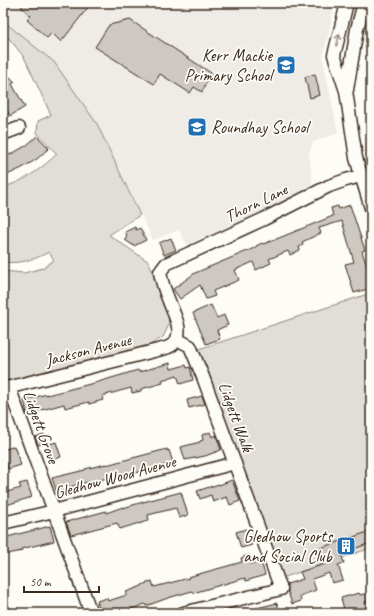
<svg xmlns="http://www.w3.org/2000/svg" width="374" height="616" font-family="Caveat,sans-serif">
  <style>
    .built { fill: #efece7 }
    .green { fill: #e1ded7; stroke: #8e847a }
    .building { fill: #cdc8c2; stroke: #3b2a1e }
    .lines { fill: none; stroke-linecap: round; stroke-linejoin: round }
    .minor-casing { stroke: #3b2a1e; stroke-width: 15 }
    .minor { stroke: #fdfcf7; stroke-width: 12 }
    .oneway { stroke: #9c938a }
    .labels { text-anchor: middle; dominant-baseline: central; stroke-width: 3.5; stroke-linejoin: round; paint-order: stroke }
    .poi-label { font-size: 17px; fill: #3b2a1e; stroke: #fdfcf7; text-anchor: end }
    .street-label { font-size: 17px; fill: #3b2a1e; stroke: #fdfcf7 }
  </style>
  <rect width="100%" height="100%" fill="#fdfcf7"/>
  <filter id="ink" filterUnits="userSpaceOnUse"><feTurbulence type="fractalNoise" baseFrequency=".025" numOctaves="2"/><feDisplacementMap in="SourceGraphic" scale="8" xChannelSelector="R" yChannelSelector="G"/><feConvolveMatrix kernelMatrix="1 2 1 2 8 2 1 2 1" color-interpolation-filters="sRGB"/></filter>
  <g filter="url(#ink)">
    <path class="built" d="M3,3H335L323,58L338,133L313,142L309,153L313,184L265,211L187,245L179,230L153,240L97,124L54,62L3,21Z"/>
    <path class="green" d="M3,21L54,62L97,124L140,215L109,235L149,262L169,316L168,327L163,337L150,345L3,382V271L24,273L43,268L54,260L49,252C34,260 20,264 3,262V187C24,182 42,168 57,154L37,133L38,121L51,115L24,57L3,31Z
      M371,293V548L282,578L199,349Z"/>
    <path class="building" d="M25,3H85L89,6L61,42L52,33L47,38L27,20L31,16L21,7Z
      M130,20L211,73L202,92L194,87L190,93L160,74L154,84L95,47L109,25Z
      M3,70L15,82L12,84L25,107L10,116L3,103Z
      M315,74L320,95L310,98L305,77Z
      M37,136L49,148L37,159L22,168L3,177V158L15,152L27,145Z
      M350,205L365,250L362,251L371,280V288L354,293L345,264L354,262L342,221L319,228L321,233L302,242L303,245L299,247L300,250L290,255L288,251L269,259L271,263L256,270L253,262L235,270L239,280L213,291L215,296L206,299L200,285L180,299L173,289L195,273L252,249L256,247V246L262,243L263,244L274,240L333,216L331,208L338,206L339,209Z
      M135,227L136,230L140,228L146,240L134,246L125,240L127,235L125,232Z
      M171,238L176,250L164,255L159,243Z
      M211,305L217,318L224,315L228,325L217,330L220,339L206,344L193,313Z
      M170,363L171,369L186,365L187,368L190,367L193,380L180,384L177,375L162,380L163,383L141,389V391L132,393L131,388L102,396L103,400L89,404V402L65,408L64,404L27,414L24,400L47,394V395L98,382L138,370L139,372Z
      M202,396L205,404L189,408L187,400Z
      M210,432L212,437L216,435L221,450L205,456L185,460L181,447L200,442V441L203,440L202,435Z
      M44,434L47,443L38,445L35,437Z
      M56,442L61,457L52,460L47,445Z
      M14,446L21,465L8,469L3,455V450Z
      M167,449V451L169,450L173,463L139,472L119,477L118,475L89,483L88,482L66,488L67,491L57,493L52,478L85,470V469L106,464V465Z
      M232,480L240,501L230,505L227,497L213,502L211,495L200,499L197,491L219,484V485Z
      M27,482L32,497L3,506V493L21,488L19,484Z
      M181,492L188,515L179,518L176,508L148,515L149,520L139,524V523L120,529L117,523L71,535L66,522L106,511V513L123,507V508L143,502Z
      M50,526L54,541L21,549L22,551L3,555V538Z
      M246,529L252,545L241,548L236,532Z
      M371,531V543L341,553L344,563L338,565L343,580L332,583L329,573L312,579L316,590L300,596L301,601L292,604L288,592V590L287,584L303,579L300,572L325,564L320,548Z
      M249,555L251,564L261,561L265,575L246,581L245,578L193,593L192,591L168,598L146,606L145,604L132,609L114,613H101L97,601L107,598L108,601L127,595L126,592L142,586V585L152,581L154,587L158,586L189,578L188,577L242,562L241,558Z
      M359,593L360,595L368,593L370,601L365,602L368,613H345L341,598Z
      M277,603L280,613H249V610Z"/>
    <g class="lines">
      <g class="minor-casing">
        <path id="minor" d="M347,3L334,55L346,91L356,158L371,208
          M347,90L357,29L364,3
          M3,134L19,128
          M177,339L190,346L203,377L281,589L183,613
          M9,387L91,613
          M3,389L166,348C172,346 177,342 178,335C180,327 176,319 173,311C168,298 162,286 160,272L166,264L264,219L329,186L346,180L361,176
          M3,523L54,511L235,463"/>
      </g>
      <use href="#minor" class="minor"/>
    </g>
    <defs><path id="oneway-shaft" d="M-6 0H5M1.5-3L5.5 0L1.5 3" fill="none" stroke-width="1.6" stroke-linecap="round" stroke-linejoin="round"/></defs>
    <use class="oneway" href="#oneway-shaft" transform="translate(338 40) rotate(-76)"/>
  </g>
  <defs>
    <g id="school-square" transform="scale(1)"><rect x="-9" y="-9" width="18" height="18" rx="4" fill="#1f6fb2" stroke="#fdfcf7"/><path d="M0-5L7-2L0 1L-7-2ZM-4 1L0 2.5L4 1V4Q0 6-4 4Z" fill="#fff"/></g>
    <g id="building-square" transform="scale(1)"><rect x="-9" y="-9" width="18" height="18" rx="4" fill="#1f6fb2" stroke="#fdfcf7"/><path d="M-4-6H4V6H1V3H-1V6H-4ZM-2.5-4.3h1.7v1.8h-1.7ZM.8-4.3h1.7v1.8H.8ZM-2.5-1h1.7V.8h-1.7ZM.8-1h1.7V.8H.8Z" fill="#fff"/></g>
  </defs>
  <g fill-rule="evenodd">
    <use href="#school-square" x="286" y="65"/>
    <use href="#school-square" x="197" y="127"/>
    <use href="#building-square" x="346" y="546"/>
  </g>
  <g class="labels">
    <g class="poi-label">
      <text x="272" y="55">Kerr Mackie<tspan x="272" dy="20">Primary School</tspan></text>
      <text x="211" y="127" text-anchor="start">Roundhay School</text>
      <text x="332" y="536">Gledhow Sports<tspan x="332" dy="20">and Social Club</tspan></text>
    </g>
    <g class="street-label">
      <text transform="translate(256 203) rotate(-26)">Thorn Lane</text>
      <text transform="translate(88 350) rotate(-14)">Jackson Avenue</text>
      <text transform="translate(236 417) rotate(70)">Lidgett Walk</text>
      <text transform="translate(41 427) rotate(70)">Lidgett Grove</text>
      <text transform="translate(115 477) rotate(-15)">Gledhow Wood Avenue</text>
    </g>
  </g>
  <rect width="374" height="616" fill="none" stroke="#fdfcf7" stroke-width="16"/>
  <rect x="8" y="8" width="358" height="600" fill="none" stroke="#3b2a1e" stroke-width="1.5" filter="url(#ink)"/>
  <path d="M24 586v6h75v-6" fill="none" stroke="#3b2a1e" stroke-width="2"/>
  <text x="30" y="586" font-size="12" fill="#3b2a1e" stroke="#fdfcf7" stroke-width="3" paint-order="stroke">50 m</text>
</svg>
